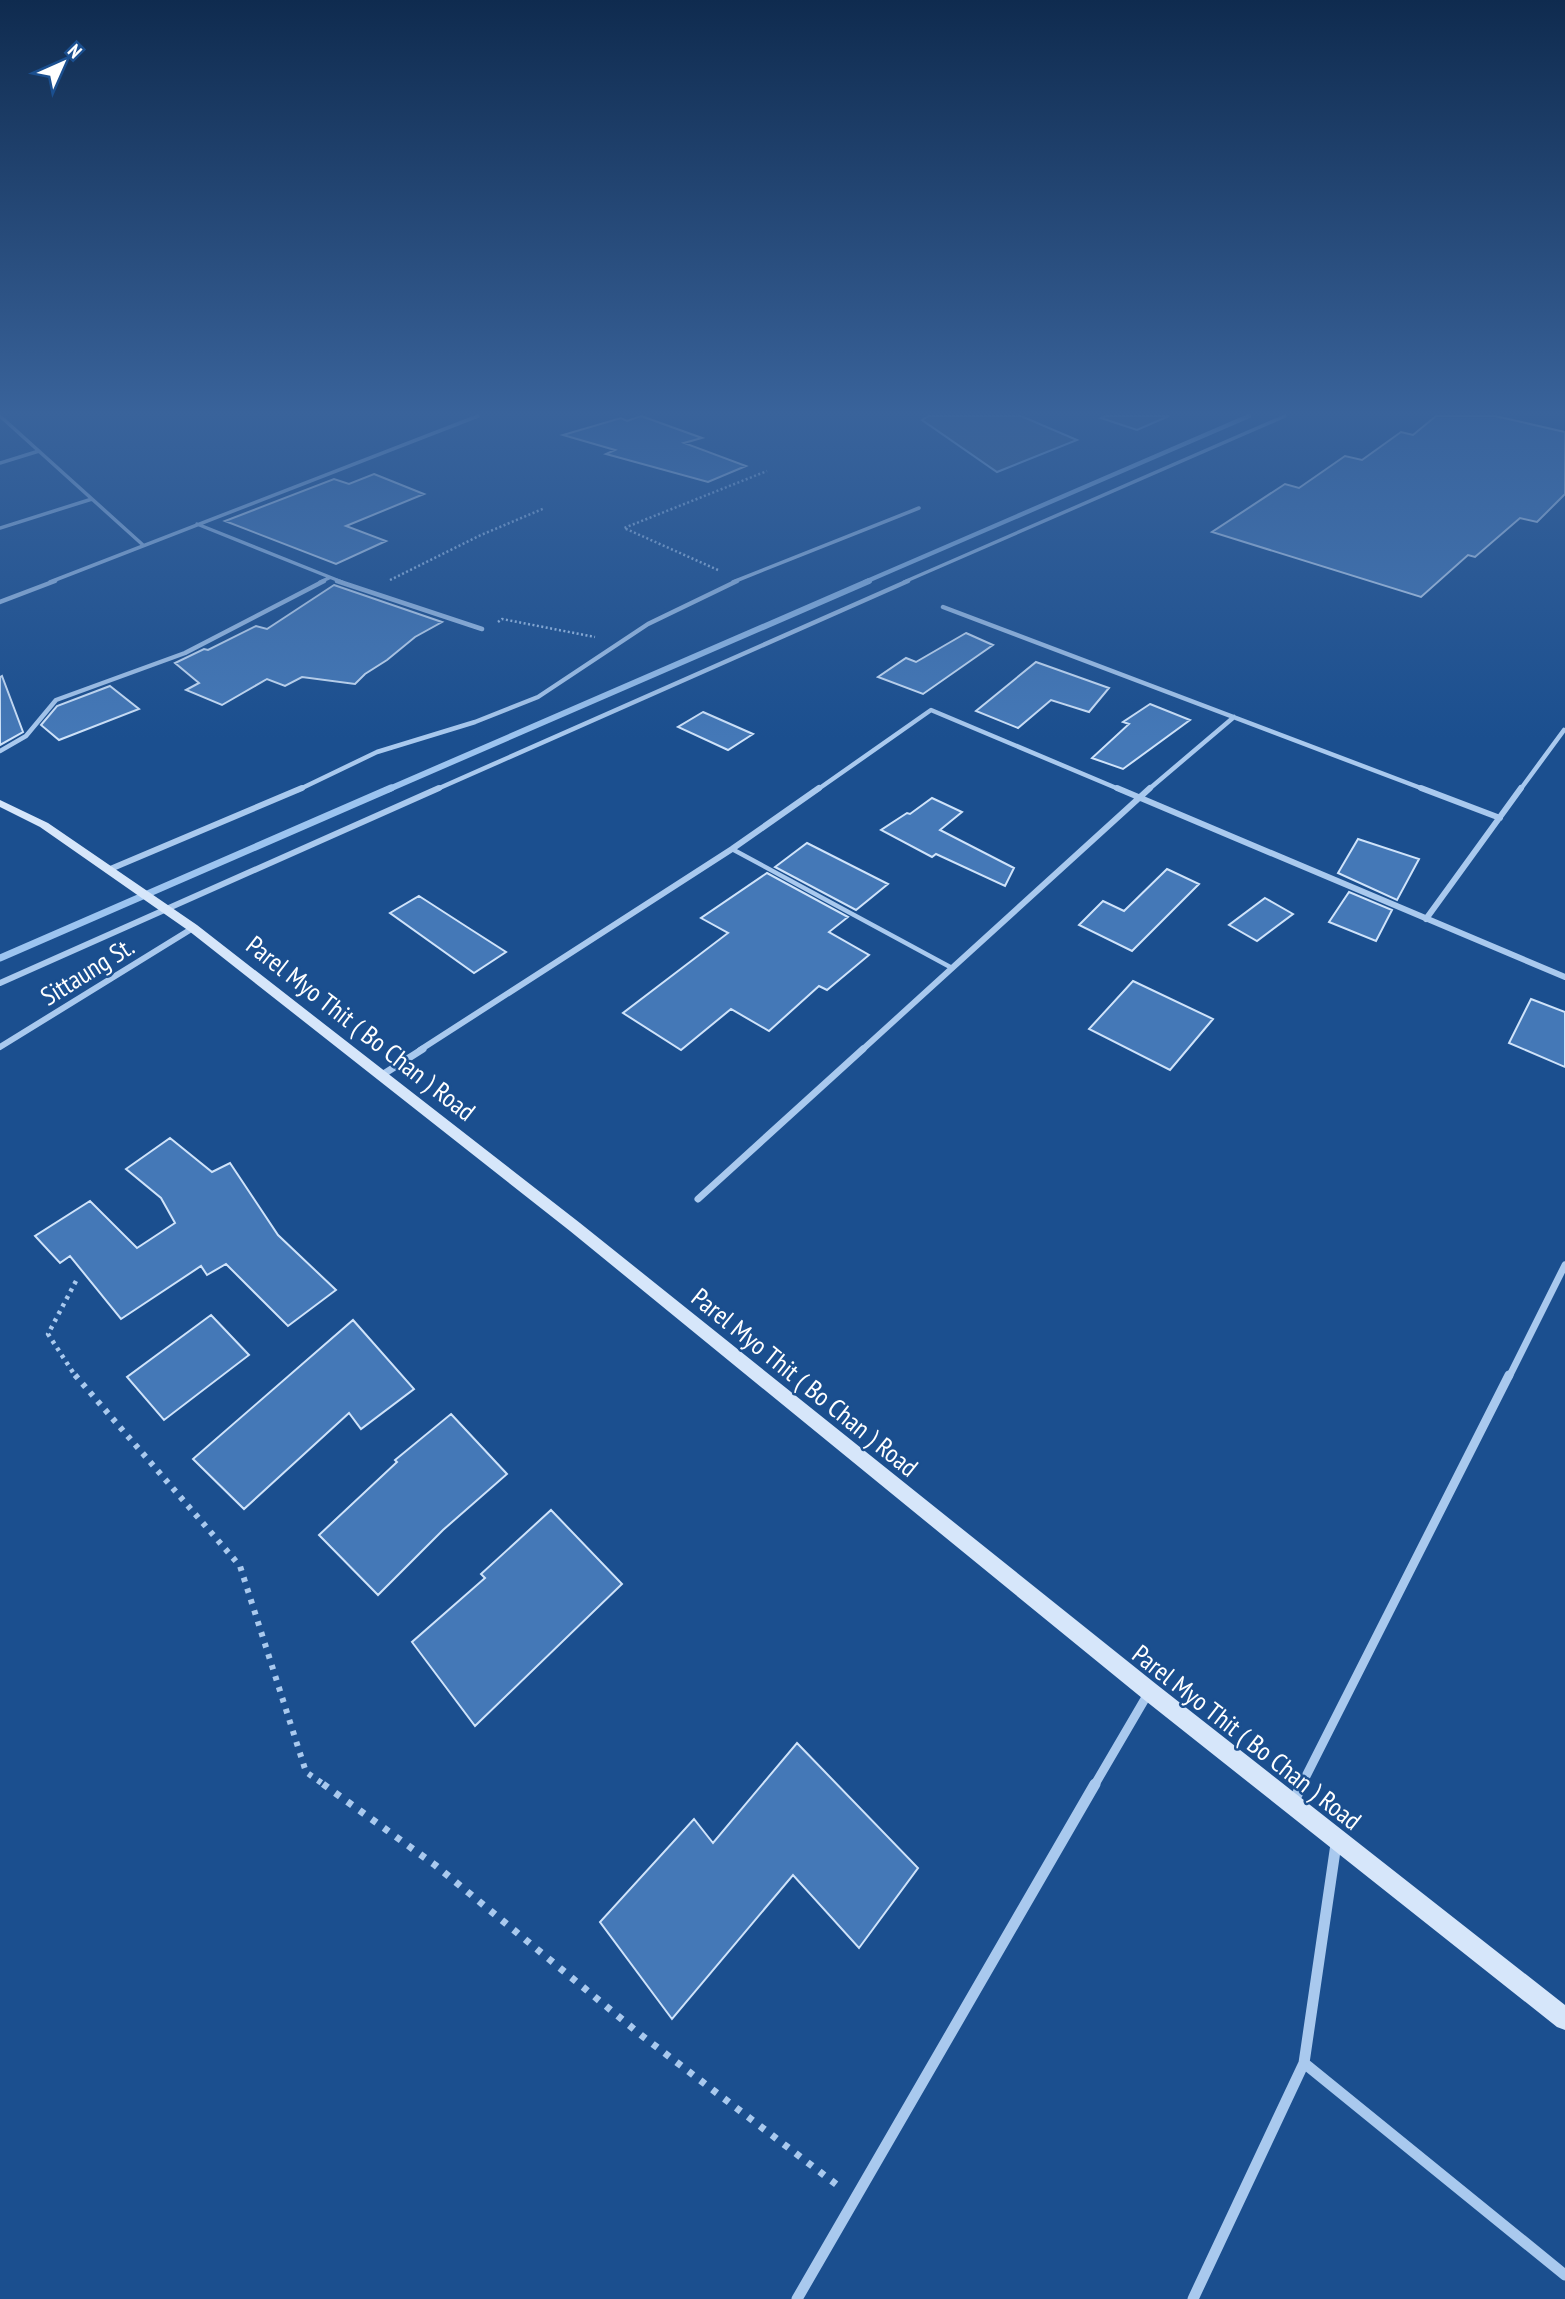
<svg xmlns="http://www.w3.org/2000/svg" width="1565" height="2299" font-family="'PT Sans Narrow',sans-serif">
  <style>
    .water { fill: #3c6290; stroke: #9cc4f0; stroke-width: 2 }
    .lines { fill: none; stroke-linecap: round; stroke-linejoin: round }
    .stream-far2 { stroke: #9cc4f0; stroke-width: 4.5 }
    .stream-far1 { stroke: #9cc4f0; stroke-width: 6 }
    .stream { stroke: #9cc4f0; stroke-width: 7 }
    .building { fill: #4478b7; stroke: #cfe3fa; stroke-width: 2 }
    .path-far3 { stroke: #a9c9ee; stroke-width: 2.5; stroke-dasharray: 2 2.5; stroke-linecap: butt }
    .path-far2 { stroke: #a9c9ee; stroke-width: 4.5; stroke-dasharray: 3.5 5; stroke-linecap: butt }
    .path-far1 { stroke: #a9c9ee; stroke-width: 6; stroke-dasharray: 4.5 7; stroke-linecap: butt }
    .path { stroke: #a9c9ee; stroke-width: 7; stroke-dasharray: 6 9; stroke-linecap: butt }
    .lane { stroke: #a9c9ee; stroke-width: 4.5 }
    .street-far5 { stroke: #a9c9ee; stroke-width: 3.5 }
    .street-far4 { stroke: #a9c9ee; stroke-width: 4.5 }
    .street-far3 { stroke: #a9c9ee; stroke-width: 6 }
    .street-far2 { stroke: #a9c9ee; stroke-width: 7 }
    .street-far1 { stroke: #a9c9ee; stroke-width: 9 }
    .street { stroke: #a9c9ee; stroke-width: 11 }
    .secondary { fill: #d6e6fa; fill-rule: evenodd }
    .labels { text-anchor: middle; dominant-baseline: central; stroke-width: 5; stroke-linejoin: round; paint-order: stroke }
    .street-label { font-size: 26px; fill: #fff; stroke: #1b4f8f }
  </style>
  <rect width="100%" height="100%" fill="#1b4f8f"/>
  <path class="water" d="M929,416H1021L1077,440L997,472L922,420Z
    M1105,416H1169L1137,430L1101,418Z"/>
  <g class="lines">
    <path class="stream-far2" d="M865,582L1249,416"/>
    <path class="stream-far1" d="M387,790L869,581"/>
    <path class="stream" d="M0,958L391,788"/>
  </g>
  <path class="building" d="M641,416L702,438L684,443L746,466L708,482L606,454L615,450L563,435L621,418L627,421Z
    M1436,416H1495L1565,432V494L1537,522L1520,518L1475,557L1468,555L1421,597L1212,532L1285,484L1299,488L1345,456L1362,460L1401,432L1413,435Z
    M374,474L424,494L346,526L386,541L336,564L225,521L334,479L349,484Z
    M334,585L442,622L415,637L387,660L365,674L355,684L302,677L285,686L267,679L222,705L186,690L199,683L175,663L204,649L208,650L256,626L267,629Z
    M966,633L993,645L923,694L878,677L906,658L916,662Z
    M1036,662L1109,688L1089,712L1051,700L1018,728L976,711Z
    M2,676L23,732L0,745V677Z
    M110,686L139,709L59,740L41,725L57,706Z
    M1150,704L1190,720L1123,769L1092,758L1129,724L1123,722Z
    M703,712L753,734L728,750L678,727Z
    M932,798L962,812L940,830L1014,868L1005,886L936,854L932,857L881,830L907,813L910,814Z
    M1358,839L1419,859L1397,900L1338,873Z
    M807,843L888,884L856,910L775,867Z
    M1167,869L1199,884L1132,951L1079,925L1103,901L1124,911Z
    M767,873L848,917L829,932L869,955L827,990L819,986L769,1031L731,1009L681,1050L623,1013L728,933L701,918Z
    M1349,892L1392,910L1376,941L1329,922Z
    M419,896L467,927L506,952L474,973L390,913Z
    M1265,898L1293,914L1257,941L1229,925Z
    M1133,981L1213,1019L1170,1070L1089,1029Z
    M1531,999L1565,1012V1067L1509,1043Z
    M170,1138L212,1172L230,1163L278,1235L336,1290L288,1326L226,1264L207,1275L201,1266L121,1319L70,1256L60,1263L35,1236L90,1201L137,1248L175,1223L161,1198L126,1169Z
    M211,1315L249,1355L164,1420L127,1377Z
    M353,1320L414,1389L361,1429L349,1413L244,1509L193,1459Z
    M451,1414L507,1474L443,1530L378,1595L319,1535L397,1462L395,1460Z
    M551,1510L622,1584L475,1726L412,1642L485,1578L481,1574Z
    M797,1743L918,1868L859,1948L793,1875L672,2019L600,1922L694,1819L713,1843Z"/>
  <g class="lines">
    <path class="path-far3" d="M718,570L624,528L767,471
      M390,580L481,535L545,508
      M498,622L502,619L595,637"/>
    <path class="path-far2" d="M76,1281L48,1334L76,1377"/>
    <path class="path-far1" d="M75,1375L240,1566L306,1772L326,1786"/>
    <path class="path" d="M323,1784L435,1865L641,2035L841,2188"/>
    <path class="lane" d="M732,849L952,968"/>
    <path class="street-far5" d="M0,416L143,545
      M0,463L39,451
      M197,524L342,582
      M0,528L92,499
      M50,582L478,416
      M320,582L329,578
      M733,582L919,508
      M904,582L1285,416"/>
    <path class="street-far4" d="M337,581L482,629
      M0,602L55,581
      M943,607L1426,790
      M0,751L26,736L56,700L185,653L324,581
      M298,790L377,752L475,722L538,697L648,624L737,581
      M435,790L908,581
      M817,790L931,710L1121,790
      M1148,790L1234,717
      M1520,790L1564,730"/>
    <path class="street-far3" d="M1117,788L1565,977
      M1421,788L1500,818
      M108,870L302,788
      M1426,919L1521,788
      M0,983L439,788
      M0,1047L193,928
      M420,1050L732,849L819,788
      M862,1050L1150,788"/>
    <path class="street-far2" d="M382,1075L423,1049
      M698,1199L863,1049
      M1509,1377L1565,1265"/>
    <path class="street-far1" d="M1094,1786L1149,1692
      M1301,1786L1509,1375"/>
    <path class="street" d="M1294,1801L1302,1784
      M1304,2063L1565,2275
      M797,2299L1095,1784
      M1193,2299L1304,2063L1336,1844"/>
    <path class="secondary" d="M0,800L48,823L197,925L580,1223L1156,1684L1565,2005V2030L1557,2027L1142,1698L570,1231L189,931L40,827L0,807Z"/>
  </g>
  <linearGradient id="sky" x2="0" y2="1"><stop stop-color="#0f2b4f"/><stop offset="0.56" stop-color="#39639b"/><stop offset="1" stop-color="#39639b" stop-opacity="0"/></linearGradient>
  <rect width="1565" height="738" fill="url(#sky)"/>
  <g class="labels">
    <g class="street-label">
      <text transform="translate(87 971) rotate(-32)">Sittaung St.</text>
      <text transform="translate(361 1028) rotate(38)">Parel Myo Thit ( Bo Chan ) Road</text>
      <text transform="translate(805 1382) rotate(39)">Parel Myo Thit ( Bo Chan ) Road</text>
      <text transform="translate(1247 1737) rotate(38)">Parel Myo Thit ( Bo Chan ) Road</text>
    </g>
  </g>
  <g transform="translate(63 63) rotate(45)" stroke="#1b4f8f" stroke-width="5" paint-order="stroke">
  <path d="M0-5L12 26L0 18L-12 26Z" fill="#ffffff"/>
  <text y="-10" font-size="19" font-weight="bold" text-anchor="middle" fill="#ffffff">N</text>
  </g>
</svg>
